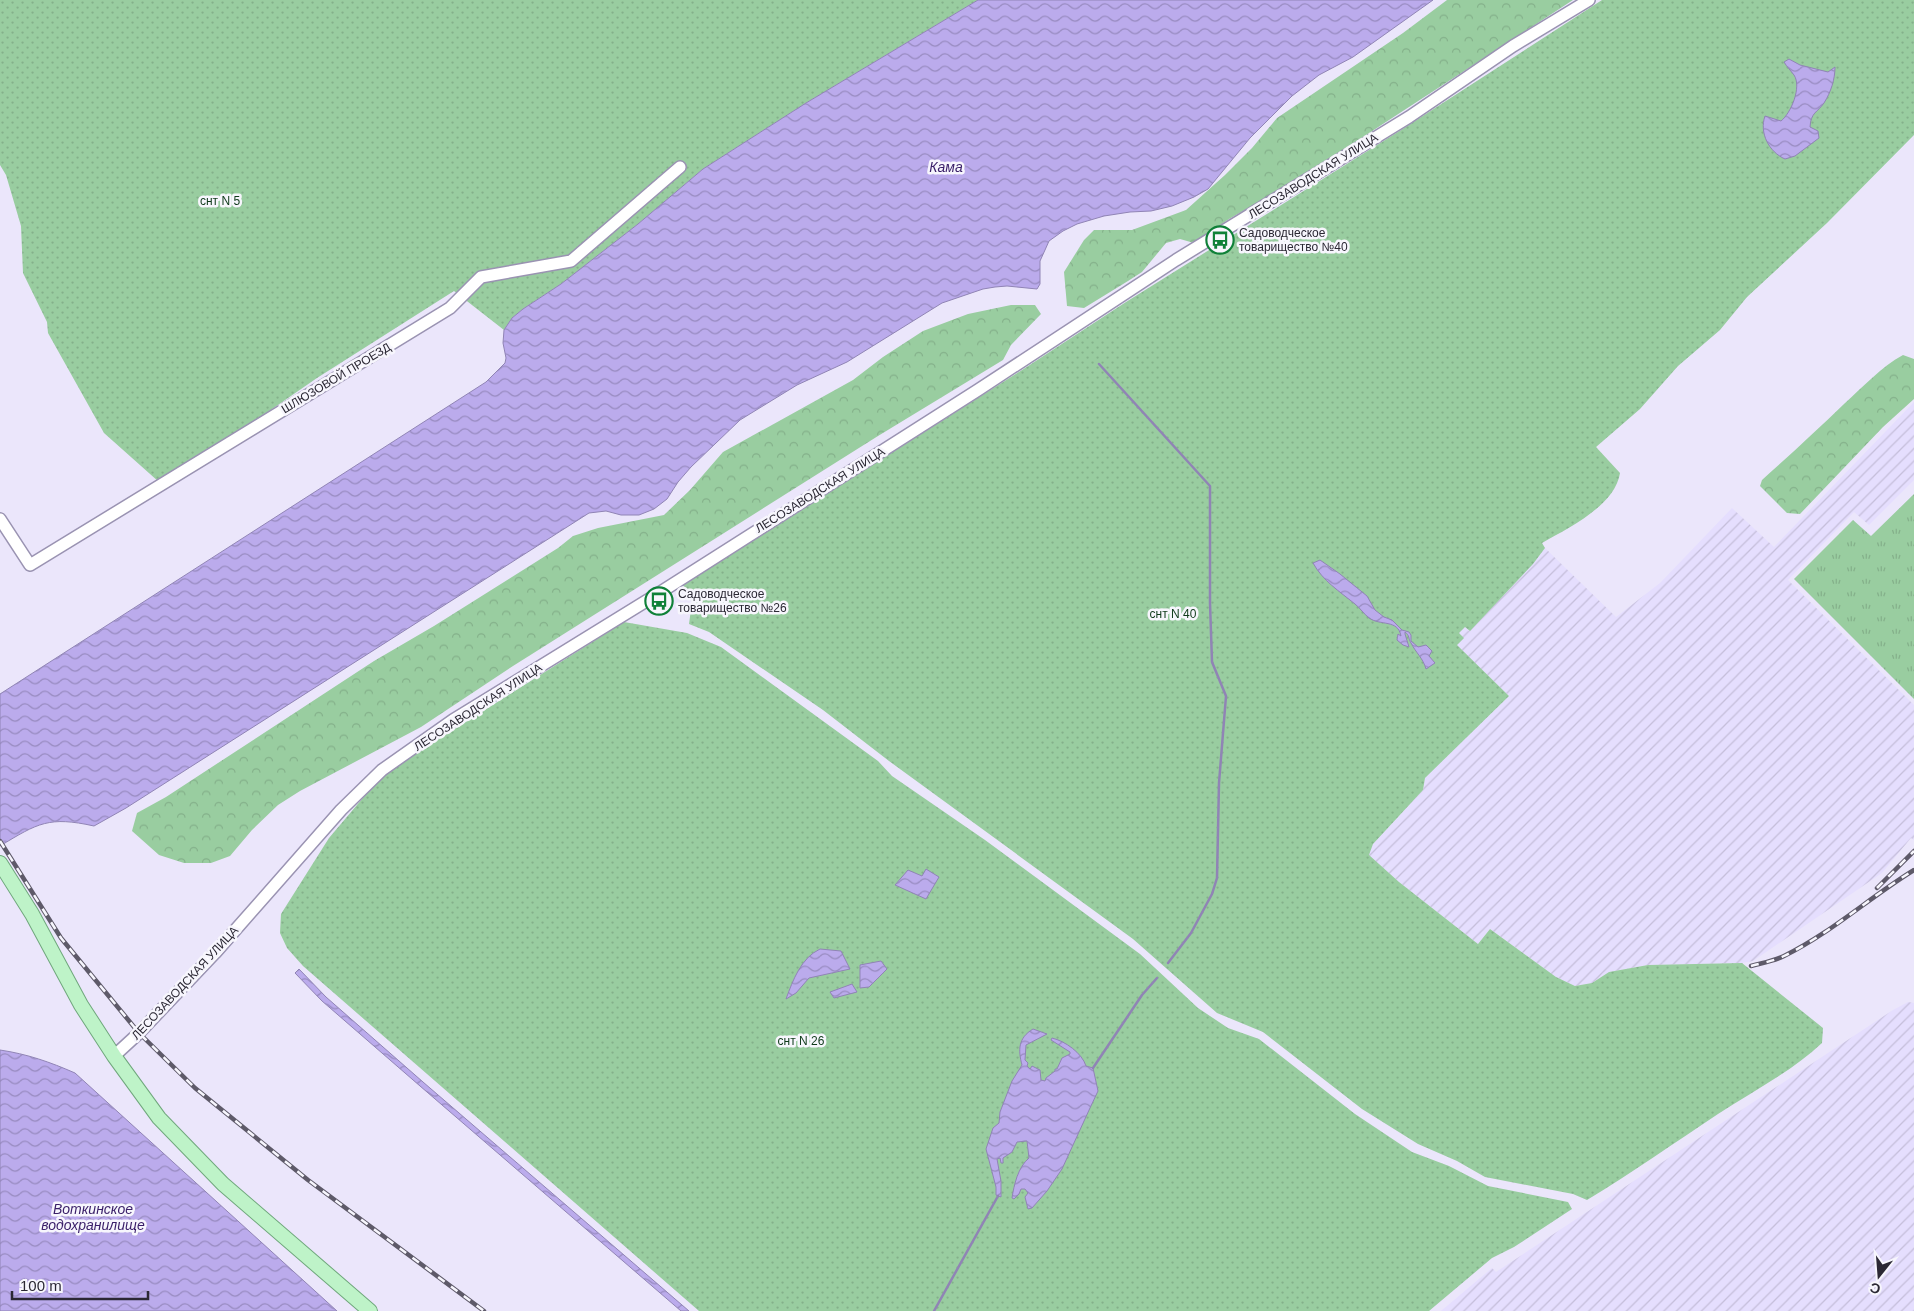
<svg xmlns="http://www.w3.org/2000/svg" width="1914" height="1311" font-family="Helvetica,sans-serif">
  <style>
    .industrial { fill: url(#industrial-furrows) }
    .grass { fill: url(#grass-tufts) }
    .forest { fill: url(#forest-crowns) }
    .garden { fill: url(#garden-dots) }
    .water { fill: url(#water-waves); stroke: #9084b5 }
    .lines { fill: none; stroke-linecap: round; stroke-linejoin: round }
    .stream { stroke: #9084b5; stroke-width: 2.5 }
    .minor-casing { stroke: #9a93b2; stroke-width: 14 }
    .major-casing { stroke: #6fa77c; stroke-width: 16 }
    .minor { stroke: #fff; stroke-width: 11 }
    .major { stroke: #bef3c8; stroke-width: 14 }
    .rail-casing { stroke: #5e5a69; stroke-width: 4.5 }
    .rail { stroke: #f7f6fd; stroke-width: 2.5; stroke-dasharray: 8; stroke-linecap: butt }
    .labels { text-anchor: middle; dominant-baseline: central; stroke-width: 5; stroke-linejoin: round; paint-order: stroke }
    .street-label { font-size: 12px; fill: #2b2834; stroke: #f7f6fd }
    .park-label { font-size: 12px; fill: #0f3a1a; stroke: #f7f6fd }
    .poi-label { font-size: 12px; fill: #2b2834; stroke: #f7f6fd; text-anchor: start }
    .water-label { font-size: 14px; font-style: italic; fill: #391e68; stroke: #f7f6fd }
  </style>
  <defs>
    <pattern id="industrial-furrows" width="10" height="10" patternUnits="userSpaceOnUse" patternTransform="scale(1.25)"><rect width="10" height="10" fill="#e5defe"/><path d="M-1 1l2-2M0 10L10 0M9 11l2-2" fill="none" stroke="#c5beda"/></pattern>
    <pattern id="grass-tufts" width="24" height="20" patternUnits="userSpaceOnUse" patternTransform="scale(1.25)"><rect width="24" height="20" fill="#99cda0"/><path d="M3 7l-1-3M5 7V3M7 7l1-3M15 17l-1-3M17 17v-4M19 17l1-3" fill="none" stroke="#84b08a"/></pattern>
    <pattern id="forest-crowns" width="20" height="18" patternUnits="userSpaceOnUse" patternTransform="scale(1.25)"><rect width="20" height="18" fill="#99cda0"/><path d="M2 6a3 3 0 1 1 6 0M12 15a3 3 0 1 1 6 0" fill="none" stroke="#84b08a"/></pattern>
    <pattern id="garden-dots" width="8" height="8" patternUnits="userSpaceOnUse" patternTransform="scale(1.25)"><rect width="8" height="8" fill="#99cda0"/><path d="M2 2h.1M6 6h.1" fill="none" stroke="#84b08a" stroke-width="1.8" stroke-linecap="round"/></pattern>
    <pattern id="water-waves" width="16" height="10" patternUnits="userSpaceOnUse" patternTransform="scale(1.25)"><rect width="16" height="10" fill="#bbabec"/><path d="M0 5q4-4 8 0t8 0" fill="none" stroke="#988bc0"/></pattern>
  </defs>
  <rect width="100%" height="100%" fill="#ebe6fb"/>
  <path class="industrial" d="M1914,402V480L1869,525L1854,512L1788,580L1914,705V840L1911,838L1882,873L1753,961L1742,963L1648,965L1609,972L1592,983L1575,986L1556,977L1490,929L1478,944L1399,882L1368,855L1373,844L1423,790L1425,778L1509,696L1457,645L1459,633L1465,627L1469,631L1533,564L1545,548L1616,617L1660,583L1732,508L1774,547Z
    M1908,1002L1914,1003V1311H1441L1492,1268L1496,1272L1893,1010Z"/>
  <path class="grass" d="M1914,494V699L1794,579L1853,520L1871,536Z"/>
  <path class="forest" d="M1447,0H1573L1297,180L1229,219L1194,243L1180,239L1166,243L1142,272L1128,281L1084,308L1067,306L1064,272L1084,240L1094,230H1132L1186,210L1225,175L1252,148L1277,118L1403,33Z
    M1011,305H1035L1041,314L1011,345L1003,360L878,436L513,666L421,727L300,791L278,805L252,830L230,856L211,863H184L159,855L132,831L137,813L166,797L374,661L434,626L558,548L573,536L598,528L664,515L690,490L723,452L853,380L883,357L923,331L968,314Z
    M1903,355L1914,359V399L1883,427L1800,514L1787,513L1760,486L1762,480C1790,455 1817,430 1844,404C1863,387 1881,367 1903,355Z"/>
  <path class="garden" d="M0,0H978L806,103L703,169L638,224L561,284L523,309L512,318L504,330L454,291L317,378L184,470L159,482L104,433L48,333L47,322L23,273L21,226L6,175L0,165Z
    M1602,0H1914V135L1827,223L1747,297L1720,330L1678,366L1640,409L1596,447L1620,473C1615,506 1568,528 1542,543L1545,548L1533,564L1470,631L1465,627L1459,633L1464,638L1457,645L1509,696L1425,778L1423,790L1373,844L1369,855L1399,882L1478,944L1490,929L1556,977L1575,986L1592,983L1609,972L1648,965L1742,963L1823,1028L1822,1043C1791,1072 1753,1091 1718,1114C1674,1143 1632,1173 1587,1200L1573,1194L1485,1177L1457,1161L1418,1144L1362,1109L1263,1032L1217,1013L1133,939L889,761L823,710L709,632L689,624L692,602L683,585L1022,370L1126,302L1401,130Z
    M624,622L687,633L721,647L878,761L892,776L985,840L1140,954L1198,1008L1228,1028L1259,1039L1355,1114L1412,1152L1449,1166L1488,1186L1568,1202L1572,1209L1514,1247L1492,1258L1429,1311H699L303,966L287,948L280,933L281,914L329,838L373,786L390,770Z"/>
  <path class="water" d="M978,0H1433L1353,57L1319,75L1292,96L1250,138L1208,189L1194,197L1172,206L1151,211L1130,212L1104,216L1077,224L1063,231L1049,241L1045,250L1040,261V284L1037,289L1007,286L995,287L983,289L942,303L847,362L797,385L740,420L691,467L678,482L667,499L654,509L639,515H621L606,511L589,513L126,808L94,826C49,816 38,823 0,846V694L486,382L505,363L506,358L503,343L504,330L512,318L523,309L561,284L638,224L703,169L806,103Z
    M1789,59L1800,65L1828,72L1835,67C1835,79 1831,92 1824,103C1817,113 1811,112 1810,127L1818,131L1819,138L1795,156L1785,159C1769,152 1759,133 1765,116L1781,121C1791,113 1802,87 1794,75C1791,71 1787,67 1784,62Z
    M1320,560L1340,574L1367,596L1375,610L1384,617L1392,620L1402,630L1409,632L1411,635V641L1418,647L1426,645L1432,651L1429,656L1435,663L1426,669C1423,658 1416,653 1411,643C1408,638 1410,636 1405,632V634L1409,647L1403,645L1397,640L1398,634L1401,636C1398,619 1380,626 1369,618C1364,614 1360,608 1355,604C1339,591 1323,581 1313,563Z
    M926,869L939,877L926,899L895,885L908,870L922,876Z
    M820,949L841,951L850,969L809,978L796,993L786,999C793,980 801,958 820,949Z
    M881,961L887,969L869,987L860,988V965Z
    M299,969L326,997L423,1082L689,1311H681L420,1086L322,1001L295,973Z
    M852,984L857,992L834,998L830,992Z
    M1033,1029L1047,1034L1026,1045L1025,1060L1028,1063L1027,1066L1030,1069L1032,1066L1040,1070L1041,1080L1045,1081L1046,1078L1055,1071V1069H1057L1062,1058L1070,1054V1052L1051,1040L1052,1038C1065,1041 1082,1053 1086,1066L1093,1068L1098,1091L1090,1108L1062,1169L1047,1191L1032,1208L1028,1209L1025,1197L1028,1193L1025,1189H1021L1019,1194L1014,1199L1012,1198C1014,1185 1018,1167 1029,1158L1027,1141L1017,1142L1012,1152L1003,1158V1163H1001L1000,1158L997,1159L1001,1181V1197L996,1195V1187L986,1149L993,1128L999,1123L1000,1112L1012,1081L1022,1065C1018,1050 1018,1038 1033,1029Z
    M0,1050C27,1054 50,1062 75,1073L337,1311H0Z"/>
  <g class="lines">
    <path class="stream" d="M1099,364L1210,486V603L1212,662L1226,696L1219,783L1217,878L1212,894L1191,933L1168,963
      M1093,1068L1142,995L1157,978
      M934,1311L998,1196"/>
    <g class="minor-casing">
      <path id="minor" d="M0,519L30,565L450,308L481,277L571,261L680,167
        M114,1056L139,1033L215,953L341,810L382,770L453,720L656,595L978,390L1176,260L1409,117L1513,46L1589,0"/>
    </g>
    <g class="major-casing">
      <path id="major" d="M0,863L32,914L81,1005L114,1056L159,1118L223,1184L370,1311"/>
    </g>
    <use href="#minor" class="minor"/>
    <use href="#major" class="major"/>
    <g class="rail-casing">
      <path id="rail" d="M0,841L61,938L139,1033L195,1088L308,1180L484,1311
        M1877,888L1914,851
        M1751,966C1762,963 1774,961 1784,956C1831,933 1870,897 1914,870"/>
    </g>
    <use href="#rail" class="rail"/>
  </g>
  <defs>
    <g id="bus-ring" transform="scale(1.4375)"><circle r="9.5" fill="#f7f6fd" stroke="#0f8138" stroke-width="1.5"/><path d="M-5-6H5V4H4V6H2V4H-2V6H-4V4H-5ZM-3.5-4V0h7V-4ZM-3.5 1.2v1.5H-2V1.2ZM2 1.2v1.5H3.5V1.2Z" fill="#0f8138"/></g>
  </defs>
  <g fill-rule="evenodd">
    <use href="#bus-ring" x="1220" y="240"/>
    <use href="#bus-ring" x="659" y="601"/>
  </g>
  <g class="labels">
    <g class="street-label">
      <text transform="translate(1313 176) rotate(-32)">ЛЕСОЗАВОДСКАЯ УЛИЦА</text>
      <text transform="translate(336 378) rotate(-31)">ШЛЮЗОВОЙ ПРОЕЗД</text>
      <text transform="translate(820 490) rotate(-32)">ЛЕСОЗАВОДСКАЯ УЛИЦА</text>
      <text transform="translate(478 707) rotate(-33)">ЛЕСОЗАВОДСКАЯ УЛИЦА</text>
      <text transform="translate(185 983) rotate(-47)">ЛЕСОЗАВОДСКАЯ УЛИЦА</text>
    </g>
    <g class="park-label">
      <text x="220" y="201">снт N 5</text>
      <text x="1173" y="614">снт N 40</text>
      <text x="801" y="1041">снт N 26</text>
    </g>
    <g class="poi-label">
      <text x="1239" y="233">Садоводческое<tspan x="1239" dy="14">товарищество №40</tspan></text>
      <text x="678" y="594">Садоводческое<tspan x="678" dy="14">товарищество №26</tspan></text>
    </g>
    <g class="water-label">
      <text x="946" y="167">Кама</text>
      <text x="93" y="1209">Воткинское<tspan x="93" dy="16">водохранилище</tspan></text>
    </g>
  </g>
  <g transform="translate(1879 1276) rotate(197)" stroke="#f7f6fd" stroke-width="4" paint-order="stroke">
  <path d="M0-4L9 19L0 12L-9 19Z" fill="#2b2834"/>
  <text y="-8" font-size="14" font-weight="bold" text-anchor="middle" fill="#2b2834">С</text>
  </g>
  <path d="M12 1291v8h136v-8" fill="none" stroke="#2b2834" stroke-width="2.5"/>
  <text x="20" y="1291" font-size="15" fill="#2b2834" stroke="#f7f6fd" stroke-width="4" paint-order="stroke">100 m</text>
</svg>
